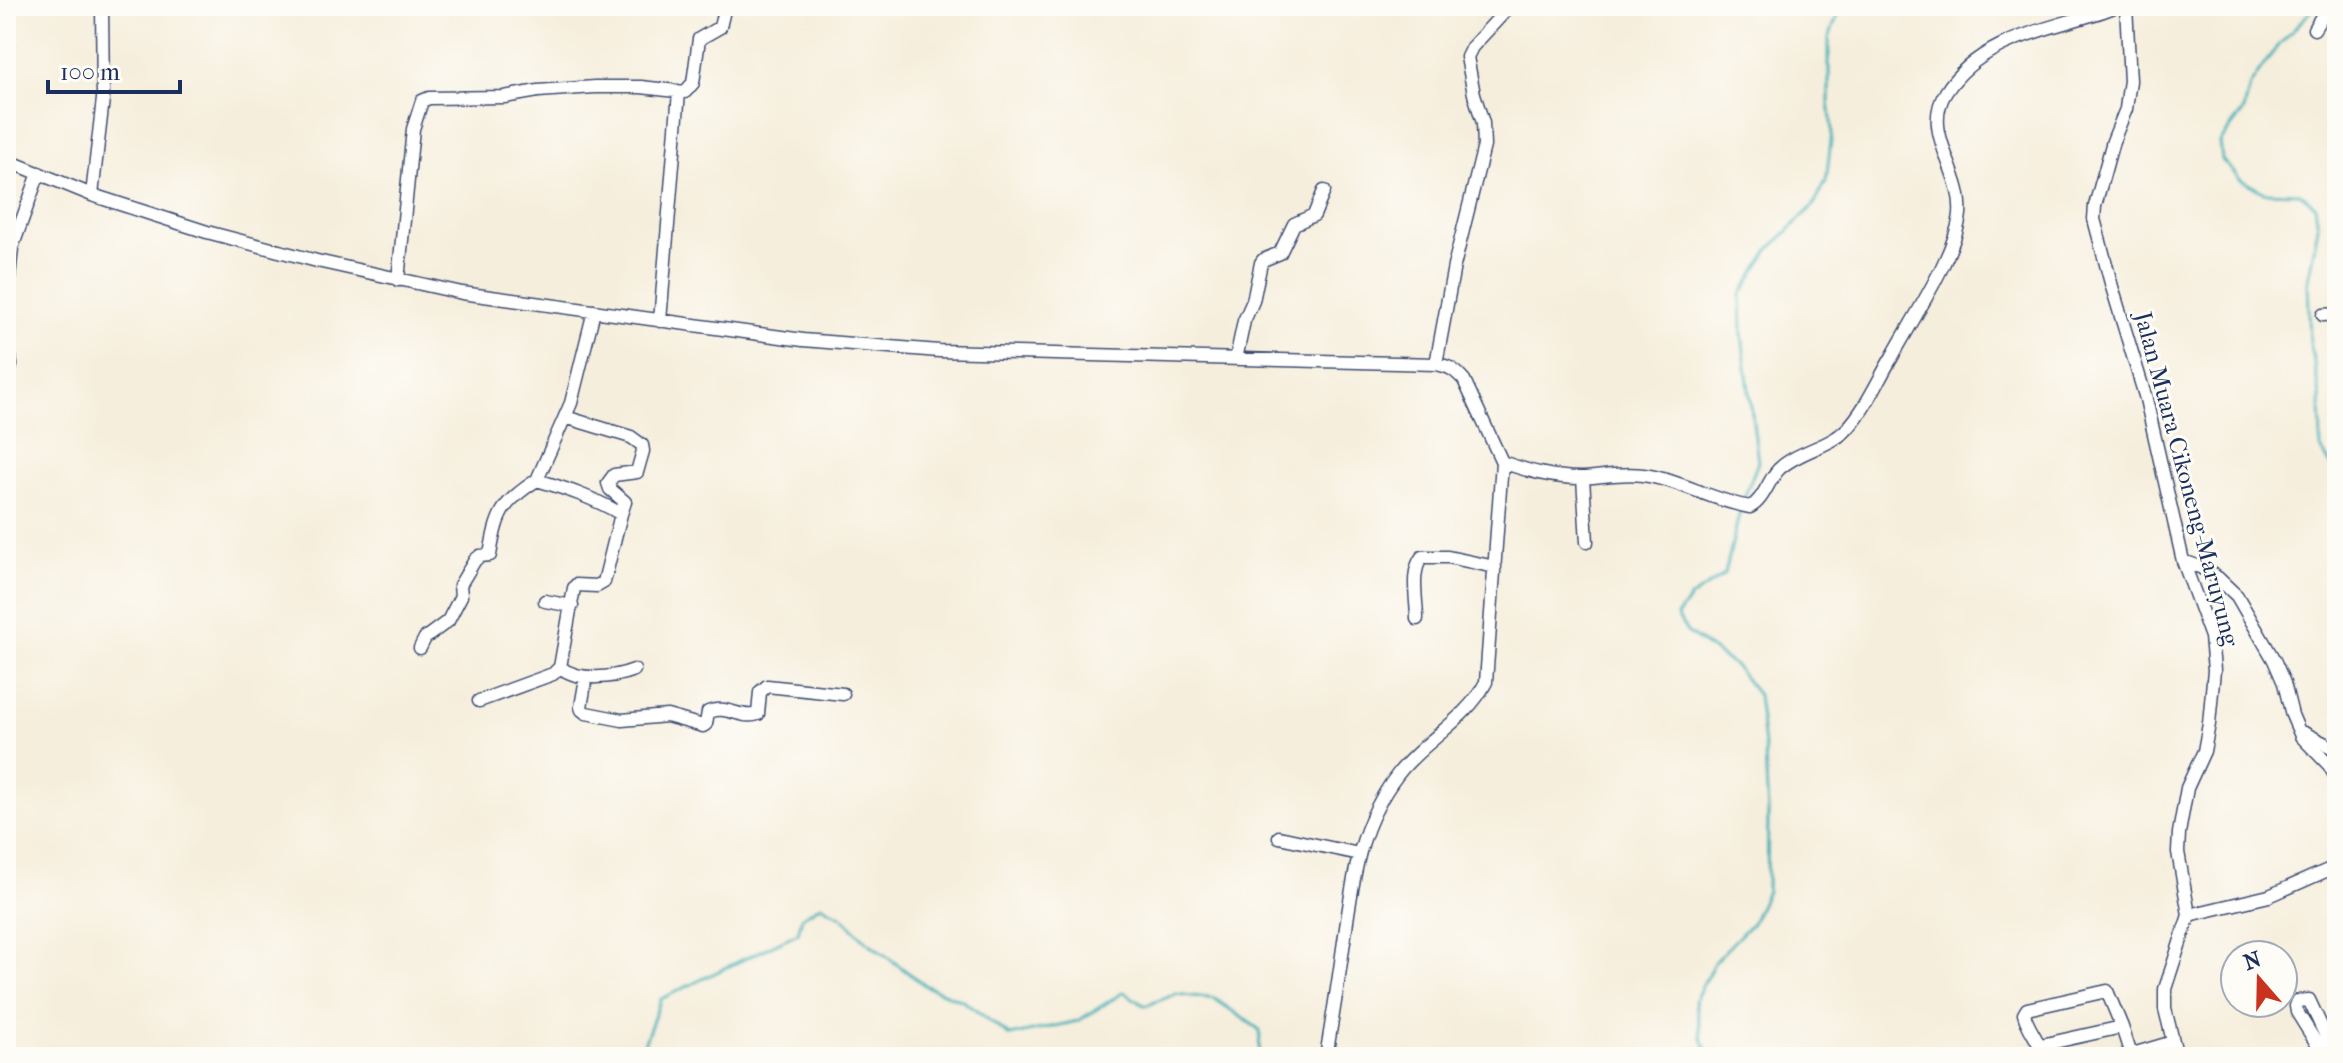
<svg xmlns="http://www.w3.org/2000/svg" width="2343" height="1063" font-family="'IM FELL French Canon',serif">
  <style>
    .lines { fill: none; stroke-linecap: round; stroke-linejoin: round }
    .stream { stroke: #3eafb7; stroke-width: 3 }
    .minor-casing { stroke: #3c4c71; stroke-width: 15 }
    .minor { stroke: #fff; stroke-width: 12 }
    .labels { text-anchor: middle; dominant-baseline: central; stroke-width: 6; stroke-linejoin: round; paint-order: stroke }
    .street-label { font-size: 24px; fill: #1b2f5e; stroke: #fdfcf7 }
  </style>
  <rect width="100%" height="100%" fill="#fdfcf7"/>
  <filter id="ink" filterUnits="userSpaceOnUse"><feTurbulence type="fractalNoise" baseFrequency=".0125" numOctaves="2"/><feDisplacementMap in="SourceGraphic" scale="16" xChannelSelector="R" yChannelSelector="G"/><feConvolveMatrix kernelMatrix="1 2 1 2 8 2 1 2 1" color-interpolation-filters="sRGB"/></filter>
  <filter id="wash" filterUnits="userSpaceOnUse"><feTurbulence type="fractalNoise" baseFrequency=".006" numOctaves="4" result="noise"/><feDisplacementMap in="SourceGraphic" scale="32" xChannelSelector="R" yChannelSelector="G"/><feGaussianBlur stdDeviation="1.8" result="paint"/><feColorMatrix in="noise" values="0 0 0 0 0 0 0 0 0 0 0 0 0 0 0 0 0 1.4 0 .05"/><feComposite in="paint" operator="in"/></filter>
  <g filter="url(#wash)">
    <rect width="100%" height="100%" fill="#f6eedc"/>
    <g class="lines">
      <path class="stream" d="M2312,6L2313,9L2276,48L2250,85L2244,110L2220,142L2222,160L2240,179L2263,192L2300,193L2315,205L2318,227L2308,281L2310,342L2320,395L2321,449L2337,476
        M1742,503L1758,462L1742,335L1741,295L1768,251L1814,205L1826,181L1832,132L1829,100V38L1841,6
        M639,1057L661,999L798,933L802,917L821,905L841,916L866,941L926,986L963,1001L1010,1036L1078,1021L1124,992L1145,1006L1176,994L1215,999L1260,1030L1259,1057
        M1710,1057L1702,1039L1695,1000L1715,961L1752,923L1767,891L1768,812L1765,754L1758,695L1735,666L1687,632L1677,616L1690,598L1725,574L1740,511"/>
    </g>
  </g>
  <g filter="url(#ink)">
    <g class="lines">
      <g class="minor-casing">
        <path id="minor" d="M2126,6L2130,81L2128,94L2126,109L2113,141L2095,206L2094,219L2112,287L2146,399L2183,561L2211,637L2214,670L2209,724L2204,751L2187,788L2179,833L2178,852L2189,915L2165,989V1009L2177,1057
          M2314,29L2324,13V6
          M6,160L92,195L207,232L317,261L462,293L803,340L939,351L1436,364C1449,366 1455,370 1464,380L1502,462C1528,471 1553,478 1581,478C1602,477 1622,472 1643,475C1680,480 1713,501 1750,507C1764,500 1768,480 1779,469C1798,451 1830,447 1847,429C1866,409 1878,380 1892,357C1912,320 1956,254 1960,214C1964,172 1920,132 1946,92C1983,34 2059,29 2117,6
          M92,195L103,99L102,6
          M398,280L413,129L422,101L429,98L504,97L538,91L595,87H641L685,92L693,83L699,39L720,27L725,6
          M6,305L12,248L39,173
          M594,311L571,403L537,480C567,489 594,498 621,514L604,582L597,586L576,585L574,588L560,667C578,682 613,678 634,670
          M2323,315L2337,314
          M660,321L679,92
          M6,327L11,365L6,383
          M1236,359L1244,321L1253,301L1261,263L1263,260L1280,253L1294,224L1314,215L1324,191
          M1436,364L1454,266L1484,146L1483,123L1474,94L1467,57L1472,47L1510,6
          M565,417L631,437L642,445L643,451L637,472L614,475L608,483L610,489L625,502L621,514
          M1583,478L1587,542
          M2183,561L2200,567L2218,578L2237,596L2274,660L2284,683L2292,715L2301,736L2329,765L2337,779
          M545,601L572,606
          M1417,619C1417,600 1410,572 1422,557H1448L1495,567
          M420,648L425,638L448,621L461,596L460,585L475,560L480,556L490,555C497,514 501,503 537,480
          M586,678L581,707L582,710L586,713L622,720L667,716L703,726L706,724L708,712C726,704 741,720 758,714L760,692L767,686L843,694
          M479,701L553,674L560,667
          M2304,733L2337,750
          M1279,837L1359,854
          M2189,915L2269,896L2337,866
          M2041,1045L2122,1027L2131,1055
          M2126,1056L2173,1042
          M1326,1057C1332,1021 1338,984 1343,948C1353,883 1356,829 1398,774C1423,741 1467,720 1486,682L1502,462
          M2021,1057L2043,1051
          M2044,1057C2040,1041 2028,1030 2024,1014L2027,1009L2107,991L2122,1027
          M2325,1057L2297,1012L2296,1006L2298,1001L2309,1000L2331,1047L2337,1054"/>
      </g>
      <use href="#minor" class="minor"/>
    </g>
  </g>
  <g class="labels">
    <g class="street-label">
      <text transform="translate(2187 479) rotate(75)">Jalan Muara Cikoneng-Maruyung</text>
    </g>
  </g>
  <rect width="2343" height="1063" fill="none" stroke="#fdfcf7" stroke-width="32"/>
  <g transform="translate(2259 979) rotate(340)"><circle r="38" fill="#fdfcf7" stroke="#a3aaba" stroke-width="2"/>
  <path d="M0-6L14 30L0 20L-14 30Z" fill="#c8321e"/>
  <text y="-12" font-size="22" font-weight="bold" text-anchor="middle" fill="#1b2f5e">N</text>
  </g>
  <path d="M48 80v12h132v-12" fill="none" stroke="#1b2f5e" stroke-width="4"/>
  <text x="60" y="80" font-size="24" fill="#1b2f5e" stroke="#fdfcf7" stroke-width="6" paint-order="stroke">100 m</text>
</svg>
